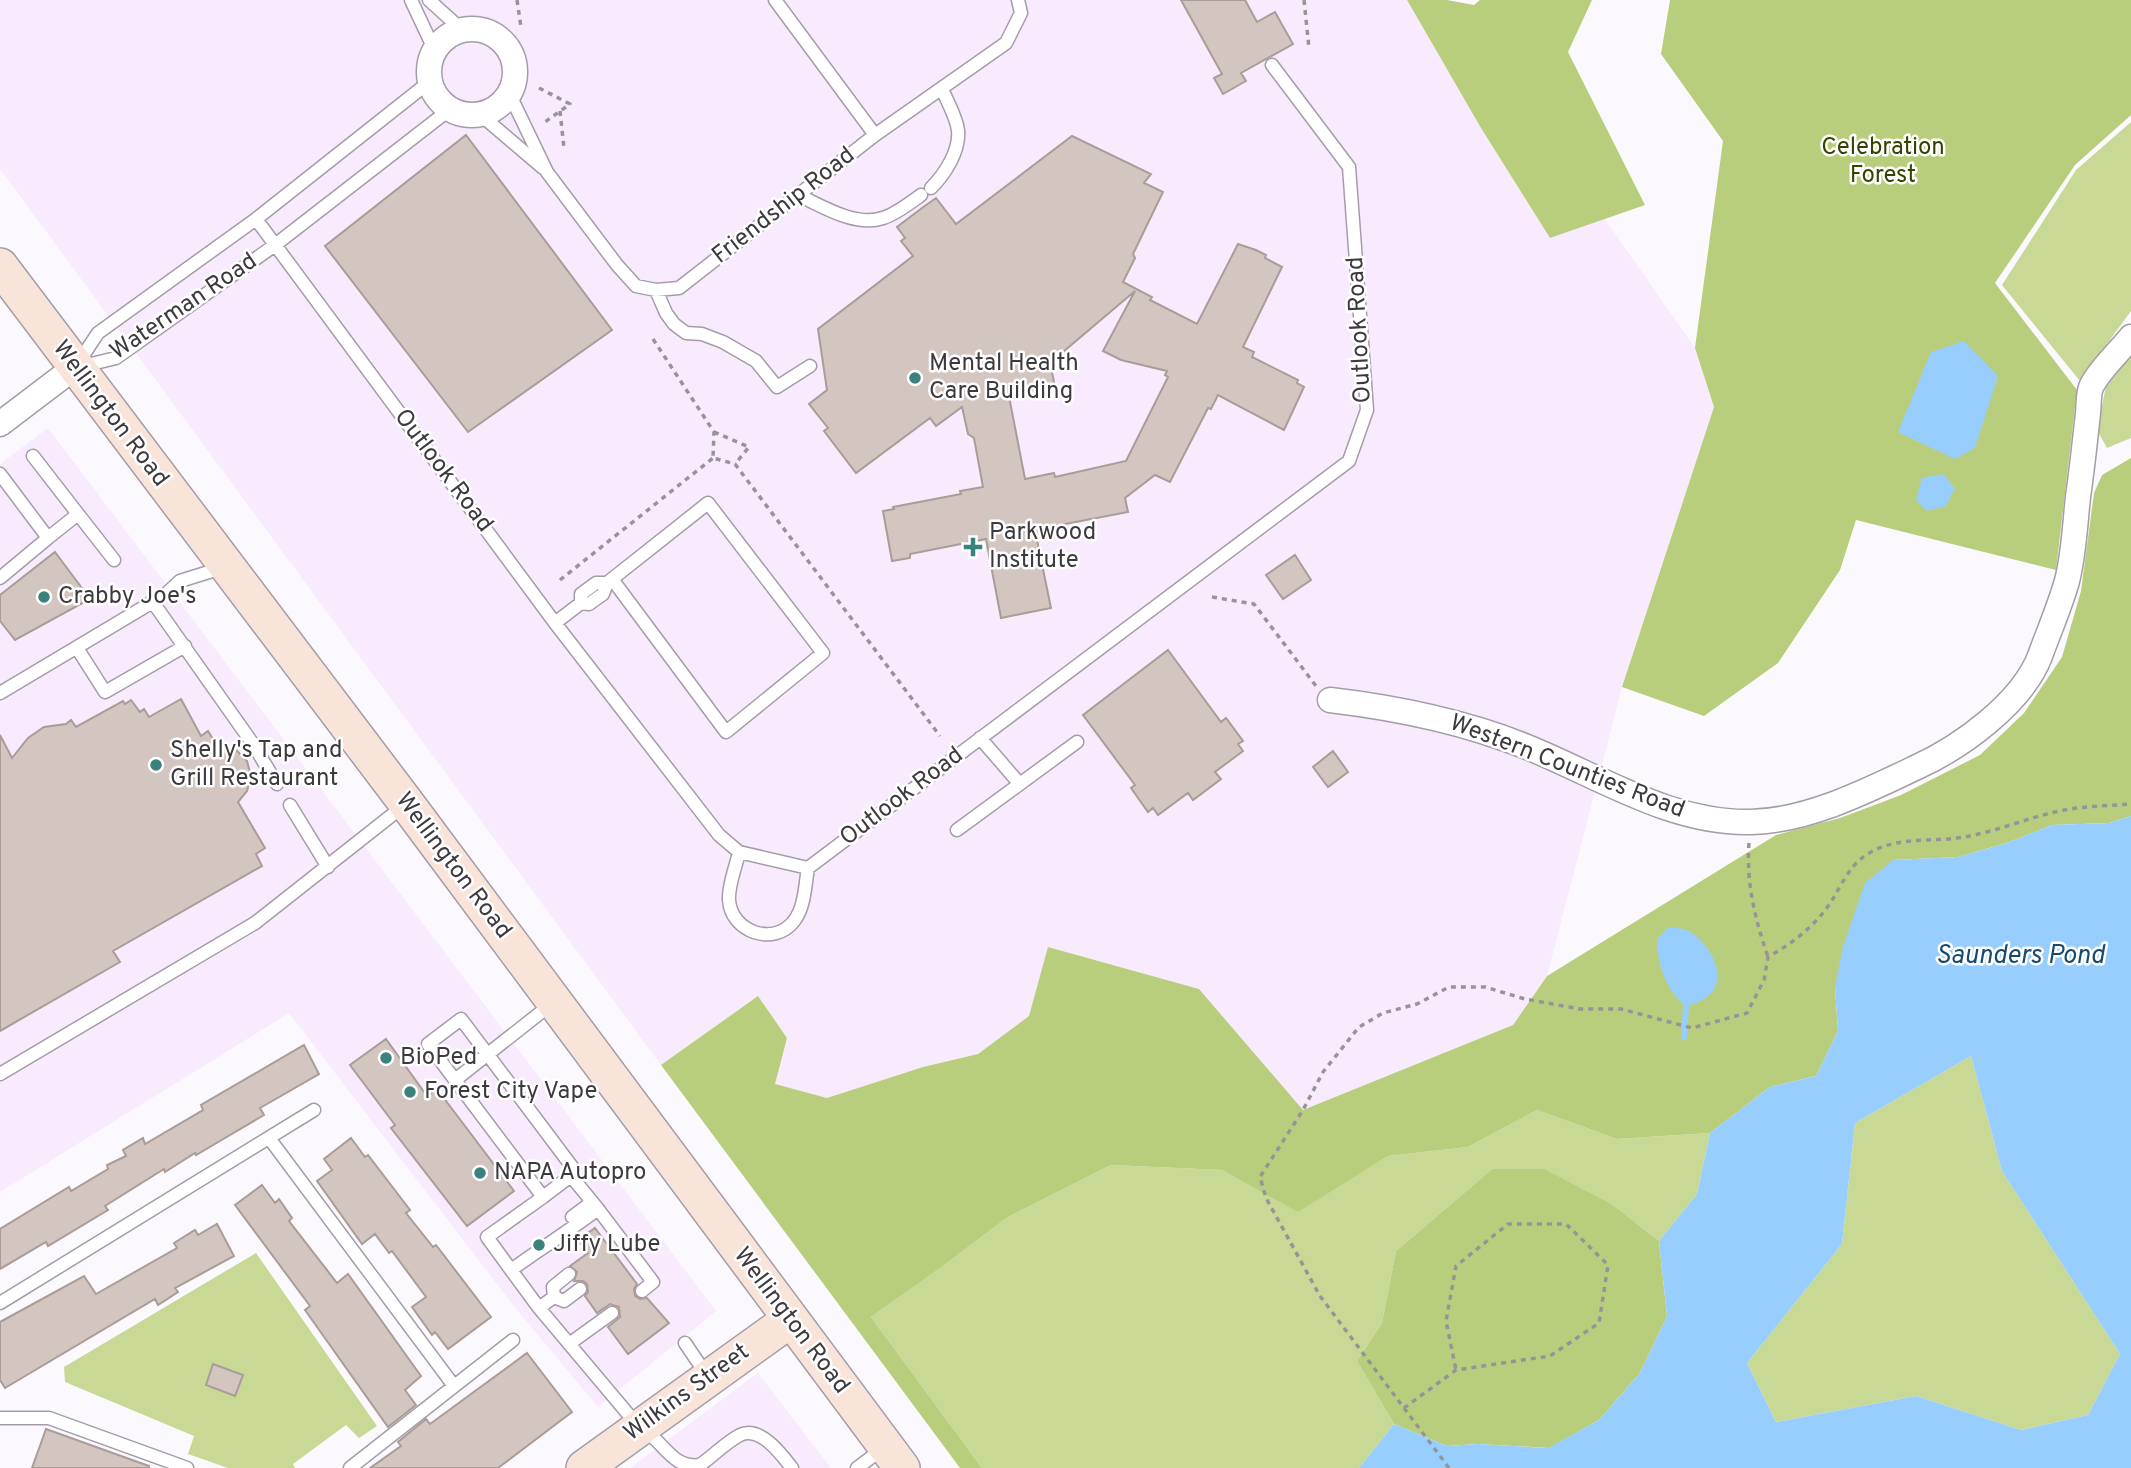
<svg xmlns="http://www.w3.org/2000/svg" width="2131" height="1468" font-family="Overpass,sans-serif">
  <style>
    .built { fill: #f7ebfd }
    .green { fill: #c7d995 }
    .forest { fill: #b9ce7c }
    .water { fill: #97cefd; fill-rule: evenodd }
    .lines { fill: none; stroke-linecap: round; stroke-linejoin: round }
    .stream { stroke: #97cefd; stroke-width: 6 }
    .building { fill: #d3c5c0; stroke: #aa9c97; stroke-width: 2; fill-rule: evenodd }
    .lane-casing { stroke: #a49da8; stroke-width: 15 }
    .street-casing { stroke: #a49da8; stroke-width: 27 }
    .secondary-casing { stroke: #a49da8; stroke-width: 38 }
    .path { stroke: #979499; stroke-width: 3.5; stroke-dasharray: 5 5; stroke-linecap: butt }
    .lane { stroke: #fff; stroke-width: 12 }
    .street { stroke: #fff; stroke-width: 24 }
    .secondary { stroke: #f9e4da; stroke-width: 35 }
    .poi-dot { fill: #3a827d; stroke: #fff; stroke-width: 2.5 }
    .labels { text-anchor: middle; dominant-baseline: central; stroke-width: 5; stroke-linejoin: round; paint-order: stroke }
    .park-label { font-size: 24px; fill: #364202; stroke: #fff }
    .street-label { font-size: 24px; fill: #3d3a3f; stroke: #fff }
    .poi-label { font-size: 24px; fill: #3d3a3f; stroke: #fff; text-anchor: start }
    .water-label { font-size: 26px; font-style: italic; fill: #17496f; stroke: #fff }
  </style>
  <rect width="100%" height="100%" fill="#fcf9fe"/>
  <path class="built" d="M0,0H1407L1481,128L1550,238L1605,219L1695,348L1714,407L1622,687L1547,976L1513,1025L1303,1110L1199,989L1049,947L1029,1016L978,1054L923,1067L827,1098L774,1084L787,1038L758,996L661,1065L0,169Z
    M48,428L716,1311L598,1407L513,1305L289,1013L0,1192V464Z
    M758,1373L831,1468H630Z"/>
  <path class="green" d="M2131,122V311L2080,381L2002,285L2076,170Z
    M2131,350V438L2107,448L2097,430L2107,381Z
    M1971,1056L2002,1171L2120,1354L2088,1415L2021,1430L1916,1396L1776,1422L1747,1363L1842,1244L1855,1123Z
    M1537,1110L1617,1139L1710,1133L1697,1194L1659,1241L1613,1205L1492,1169L1396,1251L1382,1323L1357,1361L1394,1424L1359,1468H982L871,1317L939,1269L1008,1217L1111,1165L1222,1170L1298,1211L1388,1156L1468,1147Z
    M256,1253L377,1426L359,1438L346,1425L293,1464L295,1468H228L188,1454L194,1436L65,1382L64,1367Z"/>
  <path class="forest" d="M1407,0H1447L1474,5L1480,0H1592L1568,52L1645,205L1550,238L1481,128Z
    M1670,0H2131V115L2075,165L1995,283L2077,390L2056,570L1856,520L1840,570L1778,663L1704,716L1622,687L1714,407L1695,348L1723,141L1661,54Z
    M2131,458V816L2109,823L2052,825L2007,843L1958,857L1893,860L1835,987L1838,1031L1816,1076L1770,1087L1710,1133L1617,1139L1537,1110L1468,1147L1388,1156L1298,1212L1222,1170L1111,1165L1008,1217L939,1269L871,1317L982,1468H960L661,1065L758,996L787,1038L775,1084L827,1098L923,1067L978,1054L1029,1016L1048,947L1199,989L1303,1110L1513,1025L1547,976L1776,835L1840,818L1901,795L1980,755L2024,713L2062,657L2081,591L2094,493L2102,475Z
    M1492,1169H1544L1613,1205L1659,1241L1667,1316L1640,1373L1599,1420L1549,1448L1478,1444L1447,1446L1394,1424L1357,1361L1382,1323L1396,1251Z"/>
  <path class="water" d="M1964,341L1998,376L1975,448L1955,459L1898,432L1931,352Z
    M1943,474L1955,488L1946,506L1927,511L1916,500L1922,478Z
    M2131,816V1468H1359L1394,1424L1447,1446L1478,1444L1548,1448L1599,1420L1640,1373L1667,1316L1659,1241L1697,1194L1710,1133L1770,1087L1816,1076L1838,1031L1835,987L1843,947L1865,883L1893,860L1958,857L2007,843L2052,825L2109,823ZM1971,1056L2002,1171L2120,1354L2088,1415L2021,1430L1916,1396L1776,1422L1747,1363L1842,1244L1855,1123Z
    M1669,927C1676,928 1684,928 1691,932C1710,945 1731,979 1707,997C1701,1002 1693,1004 1686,1006C1666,991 1657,964 1657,939Z"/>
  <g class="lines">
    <path class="stream" d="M1684,1037L1686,1006"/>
  </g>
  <path class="building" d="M1181,0H1245L1257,22L1275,12L1293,44L1241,73L1246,81L1223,94L1214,78L1222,74Z
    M466,135L612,330L468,432L325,246Z
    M1072,136L1151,174L1144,183L1163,192L1133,254L1135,258L1123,282L1152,297L1150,300L1197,324L1238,244L1256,250L1266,255L1265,258L1282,267L1243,347L1254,352L1252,357L1298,380L1297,383L1304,387L1284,430L1218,395L1211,409L1208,408L1170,482L1155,475L1125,498L1128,512L1039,529L1041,539L1037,540L1051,608L1001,618L986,539L910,554V558L892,561L883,511L894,509L893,507L961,494L960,491L983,487L974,438L968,434L962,407L936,426L930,418L856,473L824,431L828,428L809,404L827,390L818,329L913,256L901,241L905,238L897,227L922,208L936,198L956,224ZM1135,291L1103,351L1121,360L1167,371L1165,375L1168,377L1126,461L1055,477L1054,473L1025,479L1007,386L1043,392L1051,387L1054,382L1050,363Z
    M55,552L90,599L15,640L0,621V595Z
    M1295,555L1311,580L1283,599L1266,575Z
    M1168,650L1221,722L1226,718L1243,741L1238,744L1243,751L1215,772L1221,779L1193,800L1188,793L1158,815L1153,808L1148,812L1131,788L1135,785L1083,715Z
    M181,699L201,736L208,731L216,744L235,749L247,761L251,776L247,791L238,802L265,848L256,854L262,866L113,951L120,962L0,1031V735L12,758L28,738L44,727L66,724L71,720L76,727L123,701L125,704L131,700L140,712L144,709L149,717Z
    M1333,751L1348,772L1328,787L1313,767Z
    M386,1039L427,1096L437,1089L514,1191L467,1226L391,1128L395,1125L350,1065Z
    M304,1045L319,1074L260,1108L264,1115L225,1138L196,1155L195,1153L165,1172L164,1169L105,1206L108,1210L48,1246L46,1242L0,1269V1229L69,1187L71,1191L108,1169L107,1165L126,1156L123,1150L143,1138L145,1144L203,1110L201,1105Z
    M351,1138L365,1157L368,1155L410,1210L406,1213L433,1247L436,1245L491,1317L448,1349L435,1332L432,1335L412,1307L426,1297L392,1251L389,1253L375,1234L362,1244L317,1181L332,1170L324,1159Z
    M262,1185L275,1203L279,1199L292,1218L289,1221L337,1283L348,1274L421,1376L405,1390L416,1405L388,1427L305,1310L310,1306L235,1205Z
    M217,1224L234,1256L175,1288L178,1292L158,1305L155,1299L5,1388L0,1380V1322L84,1276L96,1294L177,1248L174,1243L195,1230L198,1235Z
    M595,1228L637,1284L634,1289L635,1296L640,1299L647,1298L669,1323L628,1354L608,1327L620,1317L619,1307L610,1304L597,1313L585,1296L588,1292L587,1284L583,1281H574L577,1272L570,1266L588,1253L578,1240Z
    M527,1353L572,1412L498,1468H370L401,1446L398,1442L426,1419L430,1424Z
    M213,1364L243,1375L235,1396L206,1385Z
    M46,1429L149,1466V1468H32Z"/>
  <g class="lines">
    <g class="lane-casing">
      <path id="lane" d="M411,0L434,49
        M429,0L461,29
        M775,0L875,135
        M510,95L547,172L617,265L636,286L656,290L679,288L875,135L1006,43L1021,13L1018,0
        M482,116L543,168
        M931,188C945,174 960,151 958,130C956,116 947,101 942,89
        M798,195C824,207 855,227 883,218C896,214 910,203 921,195
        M256,219L555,623L719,835L739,852L808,868L1349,461L1367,410L1349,167L1272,65
        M656,290L666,313L674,324L686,333L702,334L723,342L756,361L777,387L810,366
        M78,363L98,333L256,219L428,83
        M79,367L116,358L275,245L449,110
        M33,456L78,514
        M0,474L48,538L0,578
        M48,538L78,514L114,560
        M607,583L612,579L708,503L823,653L726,732L612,579
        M152,601L253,744L277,784
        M555,623L581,603L589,604L603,594L607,583H596L581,594V603
        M77,648L105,692L185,646
        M0,693L166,594L180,581L225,567
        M980,738L1019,783
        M290,805L328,867
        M957,830L1077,742
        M739,852C736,867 728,885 729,900C731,932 774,947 794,921C805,907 805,885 808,868
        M0,1074L255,923L406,804
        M455,1080L543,1197L576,1172L461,1019L428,1044L455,1080L554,1002
        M269,1138L454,1386
        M543,1197L487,1237L511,1270C540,1249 569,1231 598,1209L571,1176
        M598,1209L653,1282L642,1291
        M572,1217L592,1202
        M511,1270L539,1308L639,1427C645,1431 652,1436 657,1441C670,1454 679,1468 700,1465C713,1456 725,1443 740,1435C760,1425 782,1455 792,1468
        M554,1297L553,1287L569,1274
        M0,1303L314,1110
        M539,1308L554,1297L564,1301L580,1289
        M685,1343L708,1377
        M569,1344L612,1313
        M0,1418H49L187,1468
        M350,1468L513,1340
        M857,1468L885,1447"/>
    </g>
    <g class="street-casing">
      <path id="street" d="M429 72a43 43 0 1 1 86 0a43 43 0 1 1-86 0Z
        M0,424L75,367
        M1330,700C1398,708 1463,721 1527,747C1599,776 1671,824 1751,822C1807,821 1867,791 1917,767C1961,747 2022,703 2040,656C2049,631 2060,606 2067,581C2074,554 2075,524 2078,497C2082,469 2085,441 2088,413C2089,404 2088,392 2092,385C2101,368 2119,352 2131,337"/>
    </g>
    <g class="secondary-casing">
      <path id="secondary" d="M0,266L407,804L902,1468
        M584,1468L791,1319"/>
    </g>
    <path class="path" d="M517,0L521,27
      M1304,0L1309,48
      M539,88L570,104L545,122
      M560,111L564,148
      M653,339L714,432L713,458L735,464L940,736
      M714,432L749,447L735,464
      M560,580L713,458
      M1212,597L1254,604L1316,686
      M1749,843C1746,883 1755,919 1768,957
      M1404,1408L1456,1370L1550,1356L1599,1323L1608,1265L1566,1224H1508L1456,1266L1446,1321L1456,1370
      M1449,1468L1320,1296L1266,1198L1260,1177L1303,1110L1323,1072L1359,1027L1383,1013L1417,1004L1449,987H1485L1525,999L1580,1009H1621L1692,1028L1747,1013L1764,980L1768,957C1793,943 1815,926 1831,902C1841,886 1849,866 1866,855C1896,835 1931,843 1964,837C1994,832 2022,820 2051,813C2077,806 2105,806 2131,804"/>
    <use href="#lane" class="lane"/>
    <use href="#street" class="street"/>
    <use href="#secondary" class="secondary"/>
  </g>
  <g class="poi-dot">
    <circle cx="915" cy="378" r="7"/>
    <path d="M969.5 536.5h7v7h7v7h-7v7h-7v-7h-7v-7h7z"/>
    <circle cx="44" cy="597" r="7"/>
    <circle cx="156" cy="765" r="7"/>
    <circle cx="386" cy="1058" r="7"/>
    <circle cx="410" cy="1092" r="7"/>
    <circle cx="480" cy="1173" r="7"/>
    <circle cx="539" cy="1245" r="7"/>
  </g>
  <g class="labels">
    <g class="park-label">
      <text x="1883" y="148">Celebration<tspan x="1883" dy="28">Forest</tspan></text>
    </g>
    <g class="street-label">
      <text transform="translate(784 206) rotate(-38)">Friendship Road</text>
      <text transform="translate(184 307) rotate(-34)">Waterman Road</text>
      <text transform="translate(1360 330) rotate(-93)">Outlook Road</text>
      <text transform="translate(110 414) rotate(53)">Wellington Road</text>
      <text transform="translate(443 471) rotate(53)">Outlook Road</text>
      <text transform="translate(1567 767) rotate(21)">Western Counties Road</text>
      <text transform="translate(902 797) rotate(-37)">Outlook Road</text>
      <text transform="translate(453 866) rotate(53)">Wellington Road</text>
      <text transform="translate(791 1321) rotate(53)">Wellington Road</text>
      <text transform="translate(687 1393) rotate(-36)">Wilkins Street</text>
    </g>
    <g class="poi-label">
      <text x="929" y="364">Mental Health<tspan x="929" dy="28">Care Building</tspan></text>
      <text x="989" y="533">Parkwood<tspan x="989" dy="28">Institute</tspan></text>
      <text x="58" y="597">Crabby Joe's</text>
      <text x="170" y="751">Shelly's Tap and<tspan x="170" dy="28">Grill Restaurant</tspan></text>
      <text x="400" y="1058">BioPed</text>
      <text x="424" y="1092">Forest City Vape</text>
      <text x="494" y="1173">NAPA Autopro</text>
      <text x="553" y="1245">Jiffy Lube</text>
    </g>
    <g class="water-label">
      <text x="2020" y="956">Saunders Pond</text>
    </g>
  </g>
</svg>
